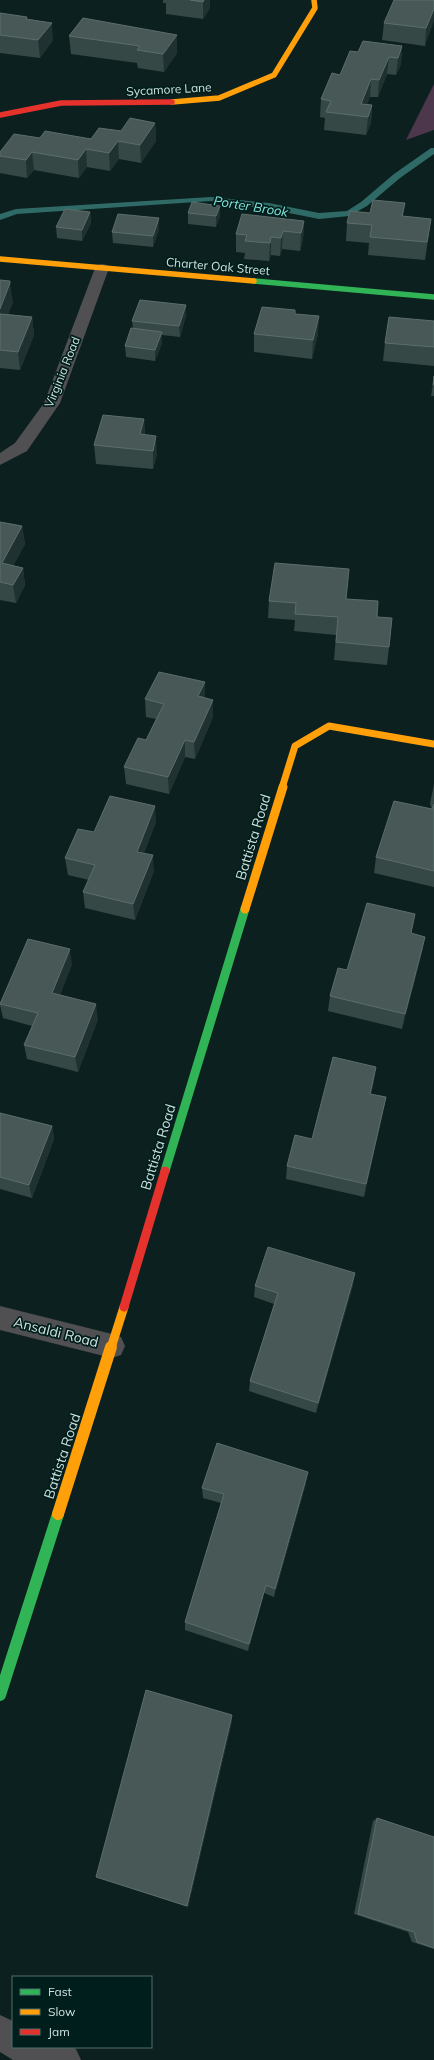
<svg xmlns="http://www.w3.org/2000/svg" width="434" height="2060" font-family="Mulish,sans-serif">
  <style>
    .green { fill: #4c374c }
    .lines { fill: none; stroke-linecap: round; stroke-linejoin: round }
    .stream { fill: #306a66; fill-rule: evenodd }
    .street { fill: #505053; fill-rule: evenodd }
    .fast-far2 { stroke: #30b455; stroke-width: 5.5 }
    .fast-far1 { stroke: #30b455; stroke-width: 9 }
    .fast { stroke: #30b455; stroke-width: 12 }
    .slow-far3 { stroke: #ff9f0a; stroke-width: 5.5 }
    .slow-far2 { stroke: #ff9f0a; stroke-width: 7 }
    .slow-far1 { stroke: #ff9f0a; stroke-width: 9 }
    .slow { stroke: #ff9f0a; stroke-width: 12 }
    .jam-far1 { stroke: #e5322d; stroke-width: 5.5 }
    .jam { stroke: #e5322d; stroke-width: 9 }
    .wall { fill: #364846 }
    .shaded-wall { fill: #1f3130 }
    .building { fill: #475857; stroke: #5c6e6c }
    .labels { text-anchor: middle; dominant-baseline: central; stroke-width: 3.5; stroke-linejoin: round; paint-order: stroke }
    .far-street-label { font-size: 12px; fill: #cfe1df; stroke: #001e1c }
    .far-water-label { font-size: 13px; font-style: italic; fill: #80e2da; stroke: #001e1c }
    .street-label { font-size: 14px; fill: #cfe1df; stroke: #001e1c }
  </style>
  <rect width="100%" height="100%" fill="#0c201f"/>
  <path class="green" d="M434,84V130L406,140Z"/>
  <g class="lines">
    <path class="stream" d="M431,148H434V154L400,178L367,206L349,216L319,219L269,209L211,201L17,214L0,220V214L16,209L211,197L269,203L319,213L347,211L361,202L394,174Z"/>
    <path class="street" d="M102,264L107,265L109,268L60,403L27,451L0,465V453L15,443L44,403L95,268L97,265Z
      M0,1306L112,1334L121,1337L125,1346L121,1355L112,1358L0,1330Z
      M0,2015L13,2021V2047H72L76,2049L81,2060H13L0,2052Z"/>
    <path class="fast-far2" d="M254,281L434,297"/>
    <path class="fast-far1" d="M165,1171L245,909"/>
    <path class="fast" d="M0,1695L58,1514"/>
    <path class="slow-far3" d="M172,102L219,98L274,75L315,8L314,0
      M0,259L254,281"/>
    <path class="slow-far2" d="M282,788L295,746L329,726L434,744"/>
    <path class="slow-far1" d="M245,909L283,787
      M111,1348L124,1307"/>
    <path class="slow" d="M58,1514L111,1347"/>
    <path class="jam-far1" d="M0,115L61,103L172,102"/>
    <path class="jam" d="M124,1307L165,1171"/>
  </g>
  <path class="wall" d="M163,0H210V8L203,19L166,14V3H163Z
    M434,0L425,46L382,40L384,23Z
    M0,13L27,17V19L53,40L40,58L0,53Z
    M83,18L177,53L164,72L138,68L137,63L71,54L69,36Z
    M402,46L401,64L396,75L387,74L378,97H370L367,104L372,105L371,123L366,135L324,130L325,118L320,117L321,99L358,52Z
    M155,123L156,141L141,163L119,159L110,171L87,167L79,178L34,170L27,178L0,173V152L40,138L91,139Z
    M405,203L403,216L431,219L425,260L368,255L369,243L346,241L347,223L370,213Z
    M220,206V216L216,227L188,224V213Z
    M90,212L91,223L82,241L57,238L56,227Z
    M159,218V229L153,247L113,243L112,232Z
    M304,221L303,239L300,251L282,249L280,256L271,255L269,261L244,259L245,253L236,252V234Z
    M0,280L13,302L8,314L32,317L34,335L20,370L0,368Z
    M295,314L318,334L312,359L254,352V334Z
    M186,316L180,337L162,335V343L155,361L126,357L125,346L133,329L132,321Z
    M434,321V366L383,361L385,343Z
    M434,377V396H431Z
    M144,419L145,435L157,454L153,469L96,464L94,445Z
    M0,522L22,526L25,544L13,566L23,568L25,585L16,603L0,600Z
    M346,599L377,617L389,647L387,665L334,660L336,635L294,631L295,620L268,618L269,601Z
    M205,698L213,717L195,759L185,757L169,794L126,784L124,767L146,740L156,719L146,717L145,699Z
    M434,784V887L374,873L376,857L432,809L430,804Z
    M156,822L144,853L154,871L135,920L85,908L83,892L89,880L68,875L65,858L94,832Z
    M411,934L425,937L422,952L402,1029L328,1011L330,996L347,970Z
    M72,964L60,995L98,1019L78,1072L27,1059L24,1045L32,1026L3,1018L0,1005V1002Z
    M374,1081L371,1094L386,1097L364,1197L286,1179L287,1166L312,1139Z
    M0,1113L52,1126L54,1139L32,1198L0,1189Z
    M353,1285L316,1413L249,1391L250,1381L274,1304L254,1297L255,1286Z
    M306,1483L274,1597L264,1593L248,1651L185,1630V1622L221,1503L203,1498L202,1488Z
    M232,1715V1721L188,1907L96,1877Z
    M377,1818L434,1837V1949L412,1942L408,1932L354,1914L373,1821Z"/>
  <path class="shaded-wall" d="M200,0H210V8L203,19V2Z
    M433,0H434V21L425,46L426,28Z
    M52,23L53,40L40,58L38,40Z
    M177,35V53L164,72L163,54Z
    M402,46L401,64L396,75L398,58Z
    M389,57L387,74L378,97L379,80Z
    M371,79L370,97L362,117L361,104Z
    M372,105L371,123L366,135L368,117Z
    M155,123L156,141L141,163L140,145Z
    M118,141L119,159L110,171L109,153Z
    M86,149L87,167L79,178L78,160Z
    M32,152L34,170L27,178L26,160Z
    M220,206V216L216,227V216Z
    M90,212L91,223L82,241V230Z
    M159,218V229L153,247V236Z
    M304,221L303,239L300,251L301,233Z
    M283,231L282,249L280,256L281,238Z
    M271,237V255L269,261L270,243Z
    M10,283L13,302L1,332L0,309Z
    M186,305V316L180,337L179,326Z
    M319,316L318,334L312,359L313,340Z
    M32,317L34,335L20,370L18,352Z
    M162,332V343L155,361V350Z
    M144,419L145,438L140,434Z
    M156,436L157,454L153,469V451Z
    M22,526L25,544L5,581L2,563Z
    M23,568L25,585L16,603L13,585Z
    M205,682V700L198,696Z
    M213,700V717L195,759L194,742Z
    M185,740V757L169,794L168,777Z
    M155,806L156,822L138,868L137,852Z
    M153,855L154,871L135,920L133,904Z
    M425,937L422,952L402,1029L405,1014Z
    M70,949L72,964L55,1008L52,993Z
    M96,1004L98,1019L78,1072L75,1057Z
    M376,1067L374,1081L368,1108L370,1094Z
    M386,1097L383,1111L364,1197L366,1184Z
    M52,1126L54,1139L32,1198L29,1185Z
    M355,1273L353,1285L316,1413L318,1403Z
    M308,1472L306,1483L274,1597L275,1589Z
    M266,1585L264,1593L248,1651L249,1644Z
    M232,1715V1721L188,1907L187,1906Z"/>
  <path class="building" d="M190,0H204L203,2Z
    M394,0H433L434,1V9L426,28L384,23Z
    M0,13L27,17L26,19L52,23L38,40L0,35Z
    M83,18L177,35L163,54L137,50L140,46L69,36Z
    M363,41L402,46L398,58L389,57L379,80L371,79L361,104L372,105L368,117L326,112L331,101L321,99L332,73L340,75L350,51L358,52Z
    M130,118L155,123L140,145L118,141L109,153L86,149L78,160L32,152L26,160L0,156V152L14,134L40,138L45,131L91,139L99,128L121,131Z
    M373,200L405,203L402,216L431,219L427,242L370,237L372,225L347,223L350,211L370,213Z
    M192,202L220,206L216,216L188,213Z
    M65,209L90,212L82,230L56,227Z
    M118,214L159,218L153,236L112,232Z
    M242,214L304,221L301,233L283,231L281,238L271,237L270,243L245,241L247,235L236,234Z
    M0,280L10,281V283L0,309Z
    M140,300L186,305L179,326L132,321Z
    M262,307L295,310V314L319,316L313,340L254,334Z
    M0,314L32,317L18,352L0,350Z
    M389,317L434,321V347L385,343Z
    M131,328L162,332L155,350L125,346Z
    M434,376V385H433Z
    M103,415L144,419L140,434L156,436L153,451L94,445Z
    M0,522L22,526L2,563L23,568L13,585L0,582Z
    M275,563L349,569L346,599L378,601L377,617L392,618L389,647L336,642L338,617L295,614L296,603L269,601Z
    M159,672L205,682L198,696L213,700L194,742L185,740L168,777L124,767L138,738L146,740L164,704L145,699Z
    M110,796L155,806L137,852L153,855L133,904L83,892L95,865L65,858L78,829L94,832Z
    M394,801L432,809L434,804V871L376,857Z
    M367,903L415,914L411,933L425,937L405,1014L330,996L338,968L347,970Z
    M28,939L70,949L52,993L96,1004L75,1057L24,1045L38,1013L0,1004Z
    M333,1057L376,1067L370,1094L386,1097L366,1184L287,1166L295,1135L312,1139Z
    M0,1113L52,1126L29,1185L0,1177Z
    M268,1247L355,1273L318,1403L250,1381L278,1293L255,1286Z
    M217,1443L308,1472L275,1589L266,1585L249,1644L185,1622L224,1494L202,1488Z
    M146,1690L232,1715L187,1906L96,1877Z
    M377,1818L434,1837V1948L417,1942L414,1932L358,1914Z"/>
  <g class="labels">
    <g class="far-street-label">
      <text transform="translate(169 89) rotate(-3)">Sycamore Lane</text>
      <text transform="translate(218 266) rotate(5)">Charter Oak Street</text>
      <text transform="translate(62 372) rotate(-68)">Virginia Road</text>
    </g>
    <g class="far-water-label">
      <text transform="translate(251 206) rotate(9)">Porter Brook</text>
    </g>
    <g class="street-label">
      <text transform="translate(253 837) rotate(-73)">Battista Road</text>
      <text transform="translate(158 1147) rotate(-73)">Battista Road</text>
      <text transform="translate(56 1332) rotate(14)">Ansaldi Road</text>
      <text transform="translate(62 1456) rotate(-72)">Battista Road</text>
    </g>
  </g>
  <rect x="12" y="1976" width="140" height="72" fill="#001e1c" stroke="#536c6a"/>
  <rect x="20" y="1989" width="20" height="6" fill="#30b455" stroke="#536c6a"/>
  <text x="48" y="1996" font-size="12" fill="#cfe1df">Fast</text>
  <rect x="20" y="2009" width="20" height="6" fill="#ff9f0a" stroke="#536c6a"/>
  <text x="48" y="2016" font-size="12" fill="#cfe1df">Slow</text>
  <rect x="20" y="2029" width="20" height="6" fill="#e5322d" stroke="#536c6a"/>
  <text x="48" y="2036" font-size="12" fill="#cfe1df">Jam</text>
</svg>
